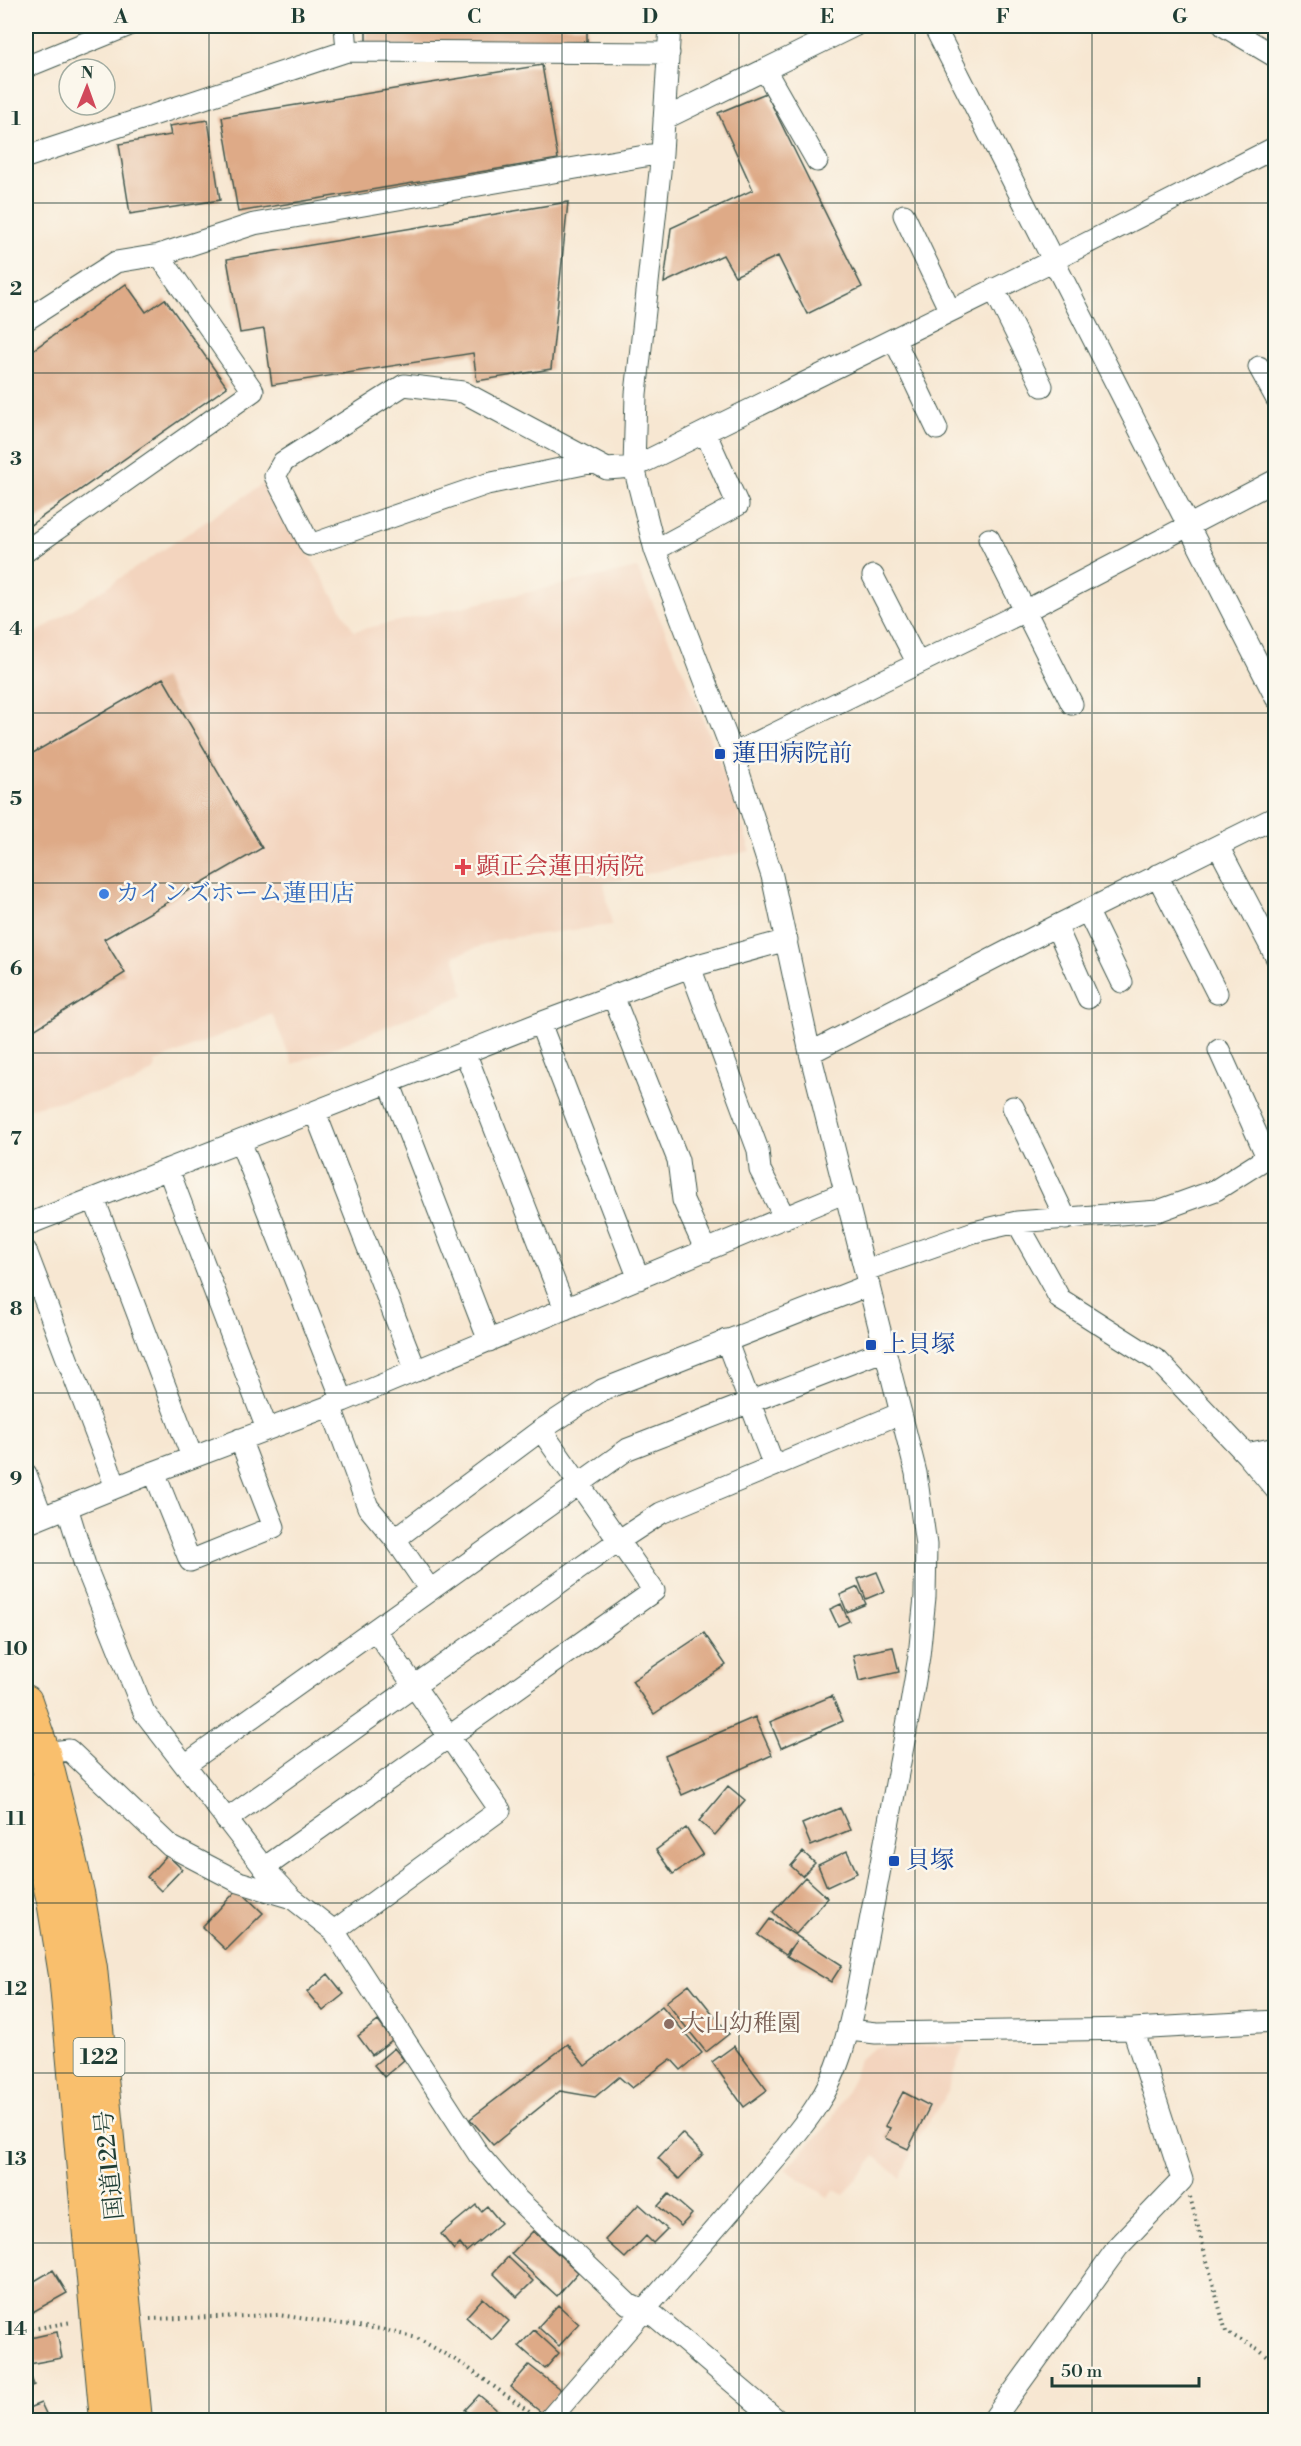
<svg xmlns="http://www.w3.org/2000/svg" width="1301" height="2446" font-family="'Libre Bodoni','Noto Serif JP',serif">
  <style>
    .built { fill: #f3d4be }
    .building { fill: #deaa87 }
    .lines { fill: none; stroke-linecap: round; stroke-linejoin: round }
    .minor-casing { stroke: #3f564c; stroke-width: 23 }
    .highway-casing { stroke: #3f564c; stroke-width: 34 }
    .path { stroke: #3f564c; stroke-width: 4; stroke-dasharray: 1.5 4.5; stroke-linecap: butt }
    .minor { stroke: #fff; stroke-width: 21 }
    .highway { stroke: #f9bf6d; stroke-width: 32 }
    .grid { fill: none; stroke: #1f3d34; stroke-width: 1.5; stroke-opacity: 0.55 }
    .transit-dot { fill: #1a4fb4; stroke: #fbf7ec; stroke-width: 2 }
    .health-dot { fill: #e0444e; stroke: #fbf7ec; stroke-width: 2 }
    .shop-dot { fill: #3f7fe0; stroke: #fbf7ec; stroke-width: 2 }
    .education-dot { fill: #8d6e63; stroke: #fbf7ec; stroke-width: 2 }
    .labels { text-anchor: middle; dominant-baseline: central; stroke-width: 5; stroke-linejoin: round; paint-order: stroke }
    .shield { fill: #fbf7ec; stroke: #61756b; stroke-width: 1.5 }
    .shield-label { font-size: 22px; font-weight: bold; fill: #1f3d34 }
    .transit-label { font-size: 24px; fill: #164399; stroke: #fbf7ec; text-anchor: start }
    .health-label { font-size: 24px; fill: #be3a42; stroke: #fbf7ec; text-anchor: start }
    .shop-label { font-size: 24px; fill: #366cbe; stroke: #fbf7ec; text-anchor: start }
    .education-label { font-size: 24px; fill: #785e54; stroke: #fbf7ec; text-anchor: start }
    .street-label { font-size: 24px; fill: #1f3d34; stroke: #fbf7ec }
    .neatline { fill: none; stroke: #1f3d34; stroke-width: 2 }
    .grid-label { font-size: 20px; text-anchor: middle; font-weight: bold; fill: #1f3d34 }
  </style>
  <rect width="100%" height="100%" fill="#fbf7ec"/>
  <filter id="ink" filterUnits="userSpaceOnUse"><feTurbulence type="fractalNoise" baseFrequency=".0167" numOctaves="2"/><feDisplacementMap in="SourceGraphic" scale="12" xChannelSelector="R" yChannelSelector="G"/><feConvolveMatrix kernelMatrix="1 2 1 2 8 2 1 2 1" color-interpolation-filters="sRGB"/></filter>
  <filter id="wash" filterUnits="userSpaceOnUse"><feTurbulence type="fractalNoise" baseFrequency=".008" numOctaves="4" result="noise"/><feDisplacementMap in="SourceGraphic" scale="24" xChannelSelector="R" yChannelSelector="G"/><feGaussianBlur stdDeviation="1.35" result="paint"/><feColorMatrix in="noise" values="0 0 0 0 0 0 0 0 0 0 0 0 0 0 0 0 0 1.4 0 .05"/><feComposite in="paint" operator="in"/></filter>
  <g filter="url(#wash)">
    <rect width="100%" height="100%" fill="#f7e7d2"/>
    <path class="built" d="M266,482L354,631L637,568L691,688L739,813L750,851L604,883L612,925L501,939L454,956L464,995L293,1064L272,1014L155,1062V1069L133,1084L26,1109V640Z
      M964,2045L944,2099L920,2134L900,2178L875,2156L844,2195L834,2190L828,2197L785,2169L828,2125L853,2080L859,2059L876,2047Z"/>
    <g id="blocks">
      <path class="building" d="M366,26H587V43L366,46Z
        M542,65L558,159L238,212L222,117Z
        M766,93L862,287L807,314L778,256L735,276L723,255L664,283L671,228L753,190L718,113Z
        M208,120L220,200L130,214L119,144L171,135L169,126Z
        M568,202L551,369L477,381L473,353L272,385L264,329L240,333L227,259Z
        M126,284L146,312L165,299L227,387L26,528V355Z
        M163,678L262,848L104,939L125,973L26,1035V757Z
        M877,1572L885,1591L866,1599L858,1579Z
        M858,1587L866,1604L847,1612L840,1595Z
        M841,1604L849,1621L838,1626L830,1609Z
        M704,1633L726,1665L654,1714L632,1681Z
        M893,1647L899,1672L859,1681L853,1655Z
        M832,1696L843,1721L781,1748L770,1722Z
        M755,1717L772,1755L682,1795L665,1756Z
        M728,1786L745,1800L715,1835L699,1821Z
        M840,1808L850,1830L811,1846L802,1824Z
        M686,1828L703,1854L673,1874L656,1850Z
        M847,1851L857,1873L827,1887L818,1865Z
        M803,1852L815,1863L802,1876L791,1866Z
        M167,1855L182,1869L161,1891L147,1877Z
        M805,1877L828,1898L796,1934L773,1912Z
        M238,1889L263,1913L226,1950L202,1927Z
        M770,1919L842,1965L831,1982L787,1956L796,1941L786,1954L758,1935Z
        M328,1974L344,1994L323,2011L307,1992Z
        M689,1984L729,2034L706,2052L666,2002Z
        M662,2006L702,2053L681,2070L671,2059L632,2088L619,2077L595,2097L560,2091L493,2145L470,2119L568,2044L585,2066Z
        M378,2021L392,2040L372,2055L358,2036Z
        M734,2046L767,2090L744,2107L712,2062Z
        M394,2048L404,2060L384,2077L374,2065Z
        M903,2092L930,2106L908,2149L885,2138L890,2128L885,2126Z
        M682,2133L703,2154L679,2179L658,2158Z
        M669,2194L692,2214L681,2226L658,2206Z
        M639,2204L667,2229L653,2243L646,2236L625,2258L605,2240Z
        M476,2205L481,2211L487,2206L501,2223L466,2252L460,2244L454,2250L441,2234Z
        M533,2231L578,2272L557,2296L511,2254Z
        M508,2257L533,2281L517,2297L493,2273Z
        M53,2270L67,2293L29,2314L26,2308V2286Z
        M483,2298L509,2321L492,2340L466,2317Z
        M558,2305L579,2324L559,2346L538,2327Z
        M534,2330L559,2353L545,2369L519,2346Z
        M57,2332L62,2358L29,2364L26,2339Z
        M26,2364L34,2385L26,2388Z
        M529,2365L561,2390L542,2413L510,2387Z
        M479,2395L509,2420H477L465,2410Z
        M41,2403L49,2420H26V2409Z"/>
    </g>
  </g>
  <g filter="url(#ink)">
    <use href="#blocks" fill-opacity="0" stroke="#3f564c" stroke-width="1.5"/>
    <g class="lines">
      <g class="minor-casing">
        <path id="minor" d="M345,26L347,51L669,53
          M934,26L1276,698
          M1224,26L1276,57
          M26,67L127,26
          M765,70L817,161
          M664,119L854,26
          M26,157L347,51
          M904,215L950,311
          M994,289L1042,386
          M26,320L116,262L159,255L254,224L662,153
          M894,339L937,429
          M1259,367L1276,398
          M594,462L487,484L310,545L275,476L283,462L404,385L463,392L607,469L634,467L1052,261L1276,147
          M989,539L1072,704
          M655,550L738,505L705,432
          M26,551L253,391L159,255
          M873,576L917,662
          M733,754L1025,611L1276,480
          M1218,846L1276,957
          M1157,875L1217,993
          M1087,910L1122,982
          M1056,926L1088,998
          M690,967L758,1150L760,1170L785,1218
          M613,996L678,1160L683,1200L706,1251
          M540,1023L639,1279
          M1219,1050L1267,1157
          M465,1052L565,1309
          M810,1053L1056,926L1276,817
          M389,1082L489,1341
          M1013,1107L1066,1219
          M315,1112L416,1371
          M240,1141L343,1401
          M168,1169L267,1429
          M94,1199L192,1457
          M1017,1222L1060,1299L1158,1361L1246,1454L1276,1490
          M26,1225L540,1023L690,967L787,940
          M26,1251L116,1487
          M866,1270L974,1232L1017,1222L1158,1211L1216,1190L1276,1152
          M726,1340L774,1466
          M330,1405L368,1507L395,1539L430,1590
          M1246,1454L1276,1448
          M154,1472L190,1561L274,1527L240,1439
          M26,1474L42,1517
          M67,1507L85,1565L144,1712L264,1868L292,1898L334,1931L479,2155L515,2197L628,2304L656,2317L777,2420
          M26,1524L154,1472L343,1401L846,1192
          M395,1539L541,1430L602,1390L869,1285
          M44,1753L69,1750L170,1846L239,1882L292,1898
          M185,1765L628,1449L885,1350
          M226,1820L618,1541L661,1513L901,1413
          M264,1868L654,1591L541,1430
          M334,1931L500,1810L376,1631
          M849,2030L876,2033L1133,2029L1276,2021
          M549,2420L786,2147C796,2133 808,2120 817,2105C839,2073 848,2033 856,1996L911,1704L919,1656L925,1597L926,1545L916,1473L810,1053L772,876L733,754L655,550L634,467L636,394L662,153L670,26
          M993,2420L1118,2247L1182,2180L1133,2029"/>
      </g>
      <g class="highway-casing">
        <path id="highway" d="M26,1701L44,1753L61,1820L78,1893L91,1968L136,2420
          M26,1789L53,1901L65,1975L106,2420"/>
      </g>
      <path class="path" d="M1190,2197L1226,2332L1260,2350L1276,2364
        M150,2319L278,2315L380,2329L417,2338L464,2365L532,2414
        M26,2330L72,2322"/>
      <use href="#minor" class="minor"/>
      <use href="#highway" class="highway"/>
    </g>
  </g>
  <path class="grid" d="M209,26V2420M386,26V2420M562,26V2420M739,26V2420M915,26V2420M1092,26V2420M26,203H1276M26,373H1276M26,543H1276M26,713H1276M26,883H1276M26,1053H1276M26,1223H1276M26,1393H1276M26,1563H1276M26,1733H1276M26,1903H1276M26,2073H1276M26,2243H1276"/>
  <g class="transit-dot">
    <rect x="714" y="748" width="12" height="12" rx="3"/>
    <rect x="865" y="1339" width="12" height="12" rx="3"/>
    <rect x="888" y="1855" width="12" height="12" rx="3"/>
  </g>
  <path class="health-dot" d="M460 858h6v6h6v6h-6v6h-6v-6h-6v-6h6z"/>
  <circle class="shop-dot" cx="104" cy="894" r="6"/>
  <circle class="education-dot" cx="669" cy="2024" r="6"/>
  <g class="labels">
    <rect class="shield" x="73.5" y="2038" width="51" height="38" rx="4.5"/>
    <g class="shield-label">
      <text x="99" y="2057">122</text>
    </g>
    <g class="transit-label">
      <text x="732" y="754">蓮田病院前</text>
      <text x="883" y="1345">上貝塚</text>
      <text x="906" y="1861">貝塚</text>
    </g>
    <g class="health-label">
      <text x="476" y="867">顕正会蓮田病院</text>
    </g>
    <g class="shop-label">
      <text x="116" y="894">カインズホーム蓮田店</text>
    </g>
    <g class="education-label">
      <text x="681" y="2024">大山幼稚園</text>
    </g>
    <g class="street-label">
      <text transform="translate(110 2165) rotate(-96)">国道122号</text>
    </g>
  </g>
  <rect width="1301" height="2446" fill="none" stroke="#fbf7ec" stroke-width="66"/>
  <g transform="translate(87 87) rotate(1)"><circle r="28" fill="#fbf7ec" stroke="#a3ada2" stroke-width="1.5"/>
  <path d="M0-4.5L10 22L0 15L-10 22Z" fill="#d1495b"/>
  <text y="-9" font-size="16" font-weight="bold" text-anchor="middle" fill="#1f3d34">N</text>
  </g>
  <path d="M1052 2377v9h147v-9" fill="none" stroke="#1f3d34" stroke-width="3"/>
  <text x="1061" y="2377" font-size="18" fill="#1f3d34" stroke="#fbf7ec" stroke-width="4.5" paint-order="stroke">50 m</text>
  <rect x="33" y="33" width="1235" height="2380" class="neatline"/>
  <g class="grid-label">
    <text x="121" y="23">A</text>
    <text x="298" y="23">B</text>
    <text x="474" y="23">C</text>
    <text x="650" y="23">D</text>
    <text x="827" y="23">E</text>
    <text x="1003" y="23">F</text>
    <text x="1180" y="23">G</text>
    <text x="16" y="125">1</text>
    <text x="16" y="295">2</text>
    <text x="16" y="465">3</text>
    <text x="16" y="635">4</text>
    <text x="16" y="805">5</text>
    <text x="16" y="975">6</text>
    <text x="16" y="1145">7</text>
    <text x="16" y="1315">8</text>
    <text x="16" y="1485">9</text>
    <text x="16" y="1655">10</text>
    <text x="16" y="1825">11</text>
    <text x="16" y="1995">12</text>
    <text x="16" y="2165">13</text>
    <text x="16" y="2335">14</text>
  </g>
</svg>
